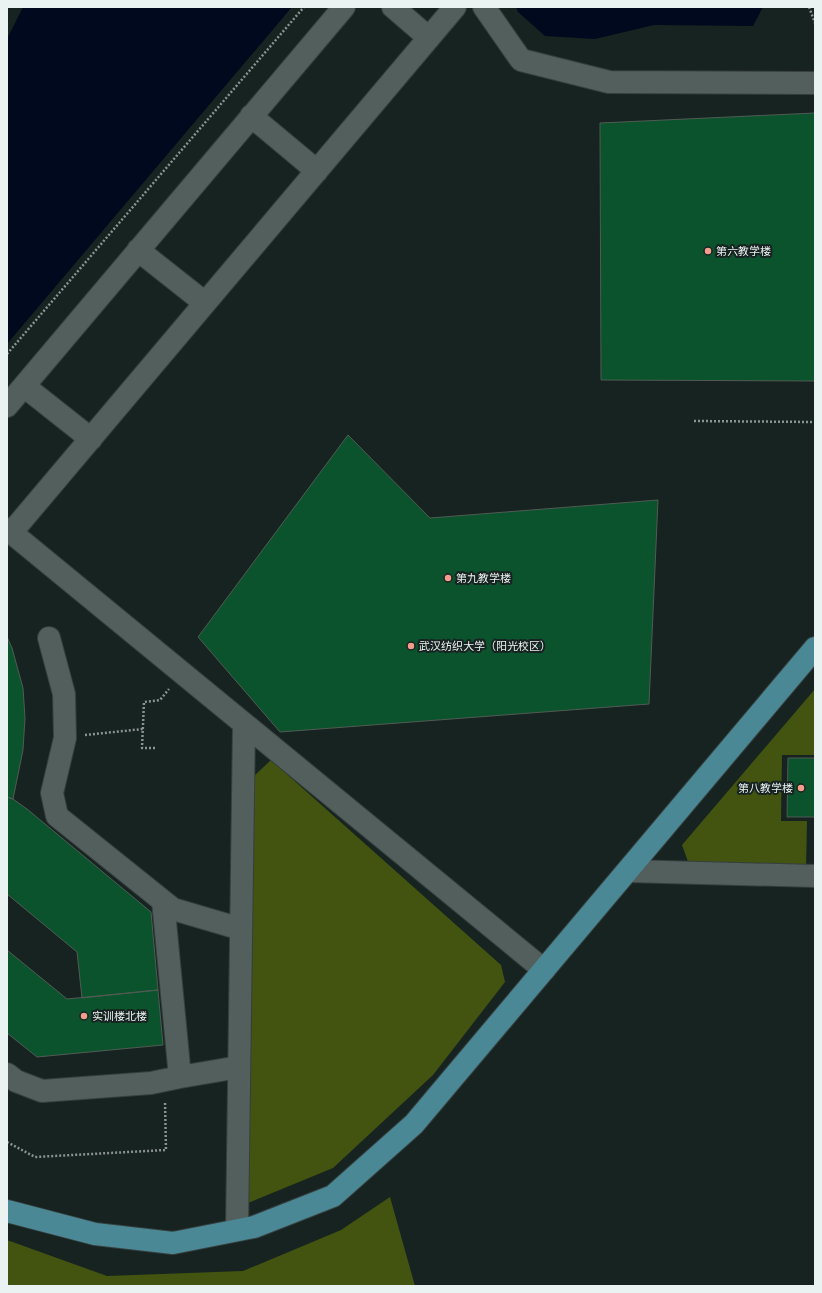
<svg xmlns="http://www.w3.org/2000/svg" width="822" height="1293" font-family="'Nunito Sans','Noto Sans SC',sans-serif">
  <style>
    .forest { fill: #435411 }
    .water { fill: #00091e }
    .building { fill: #0b532d; stroke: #515b54 }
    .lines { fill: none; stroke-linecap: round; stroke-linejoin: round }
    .minor-casing { stroke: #363f3e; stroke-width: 24 }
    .major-casing { stroke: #363f3e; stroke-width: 24 }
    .path { stroke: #8a9392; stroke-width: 2.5; stroke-dasharray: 2 2; stroke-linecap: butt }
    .minor { stroke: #525f5d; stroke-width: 22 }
    .major { stroke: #4a8895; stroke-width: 22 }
    .poi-dot { fill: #f59d8d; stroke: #172321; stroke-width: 1.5 }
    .labels { text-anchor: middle; stroke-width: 4; stroke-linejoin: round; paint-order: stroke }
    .poi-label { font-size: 11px; fill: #ebf3f2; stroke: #172321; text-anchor: start }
  </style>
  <rect width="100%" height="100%" fill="#172321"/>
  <path class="forest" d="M815,689V755H782L781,821H807L806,869L690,867L682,845Z
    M271,760L501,965L505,982L433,1075L333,1168L248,1203L253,777Z
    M390,1197L415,1286H7V1240L107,1276L243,1271L341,1230Z"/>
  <path class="water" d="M23,7H292L7,344V39Z
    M516,7H763L753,26L654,25L595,39L545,36L518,12Z"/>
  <path class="building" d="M815,113V381L601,380L600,123Z
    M348,435L430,518L658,500L649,704L280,732L198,637Z
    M7,637L12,648L23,688L25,718L23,750L13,799L7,797Z
    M788,758H815V817H787Z
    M7,797L13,799L27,809L151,912L158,990L82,998L77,952L7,894Z
    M7,950L67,999L158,990L163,1045L37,1057L7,1033Z"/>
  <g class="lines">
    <g class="minor-casing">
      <path id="minor" d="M393,7L429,38
        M484,7L521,60L609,82L815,83
        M251,116L317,171
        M138,250L205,303
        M24,386L91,439
        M7,406L344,7
        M7,529L544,970
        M11,533L455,7
        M49,638L64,694L65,738L52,793L57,816L173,909L241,929
        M628,871L815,876
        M163,901L180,1077
        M7,1074L16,1081L42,1091L151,1083L180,1077L239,1067
        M237,1230L244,724"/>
    </g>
    <g class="major-casing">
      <path id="major" d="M7,1211L95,1234L173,1243L254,1227L333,1196L414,1124L815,648"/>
    </g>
    <path class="path" d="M809,7L815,23
      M7,354L304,7
      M694,421L815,422
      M85,735L143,729
      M155,748H142L144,702L160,700L169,689
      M7,1142L35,1157L166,1150L165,1101"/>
    <use href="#minor" class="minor"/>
    <use href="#major" class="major"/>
  </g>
  <g class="poi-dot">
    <circle cx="708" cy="251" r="4"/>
    <circle cx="448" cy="578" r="4"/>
    <circle cx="411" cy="646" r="4"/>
    <circle cx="801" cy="788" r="4"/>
    <circle cx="84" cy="1016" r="4"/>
  </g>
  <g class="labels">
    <g class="poi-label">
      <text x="716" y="255">第六教学楼</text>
      <text x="456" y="582">第九教学楼</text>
      <text x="419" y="650">武汉纺织大学（阳光校区）</text>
      <text x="793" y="792" text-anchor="end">第八教学楼</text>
      <text x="92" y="1020">实训楼北楼</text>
    </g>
  </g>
  <rect width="822" height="1293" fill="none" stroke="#ebf3f2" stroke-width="16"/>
</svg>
